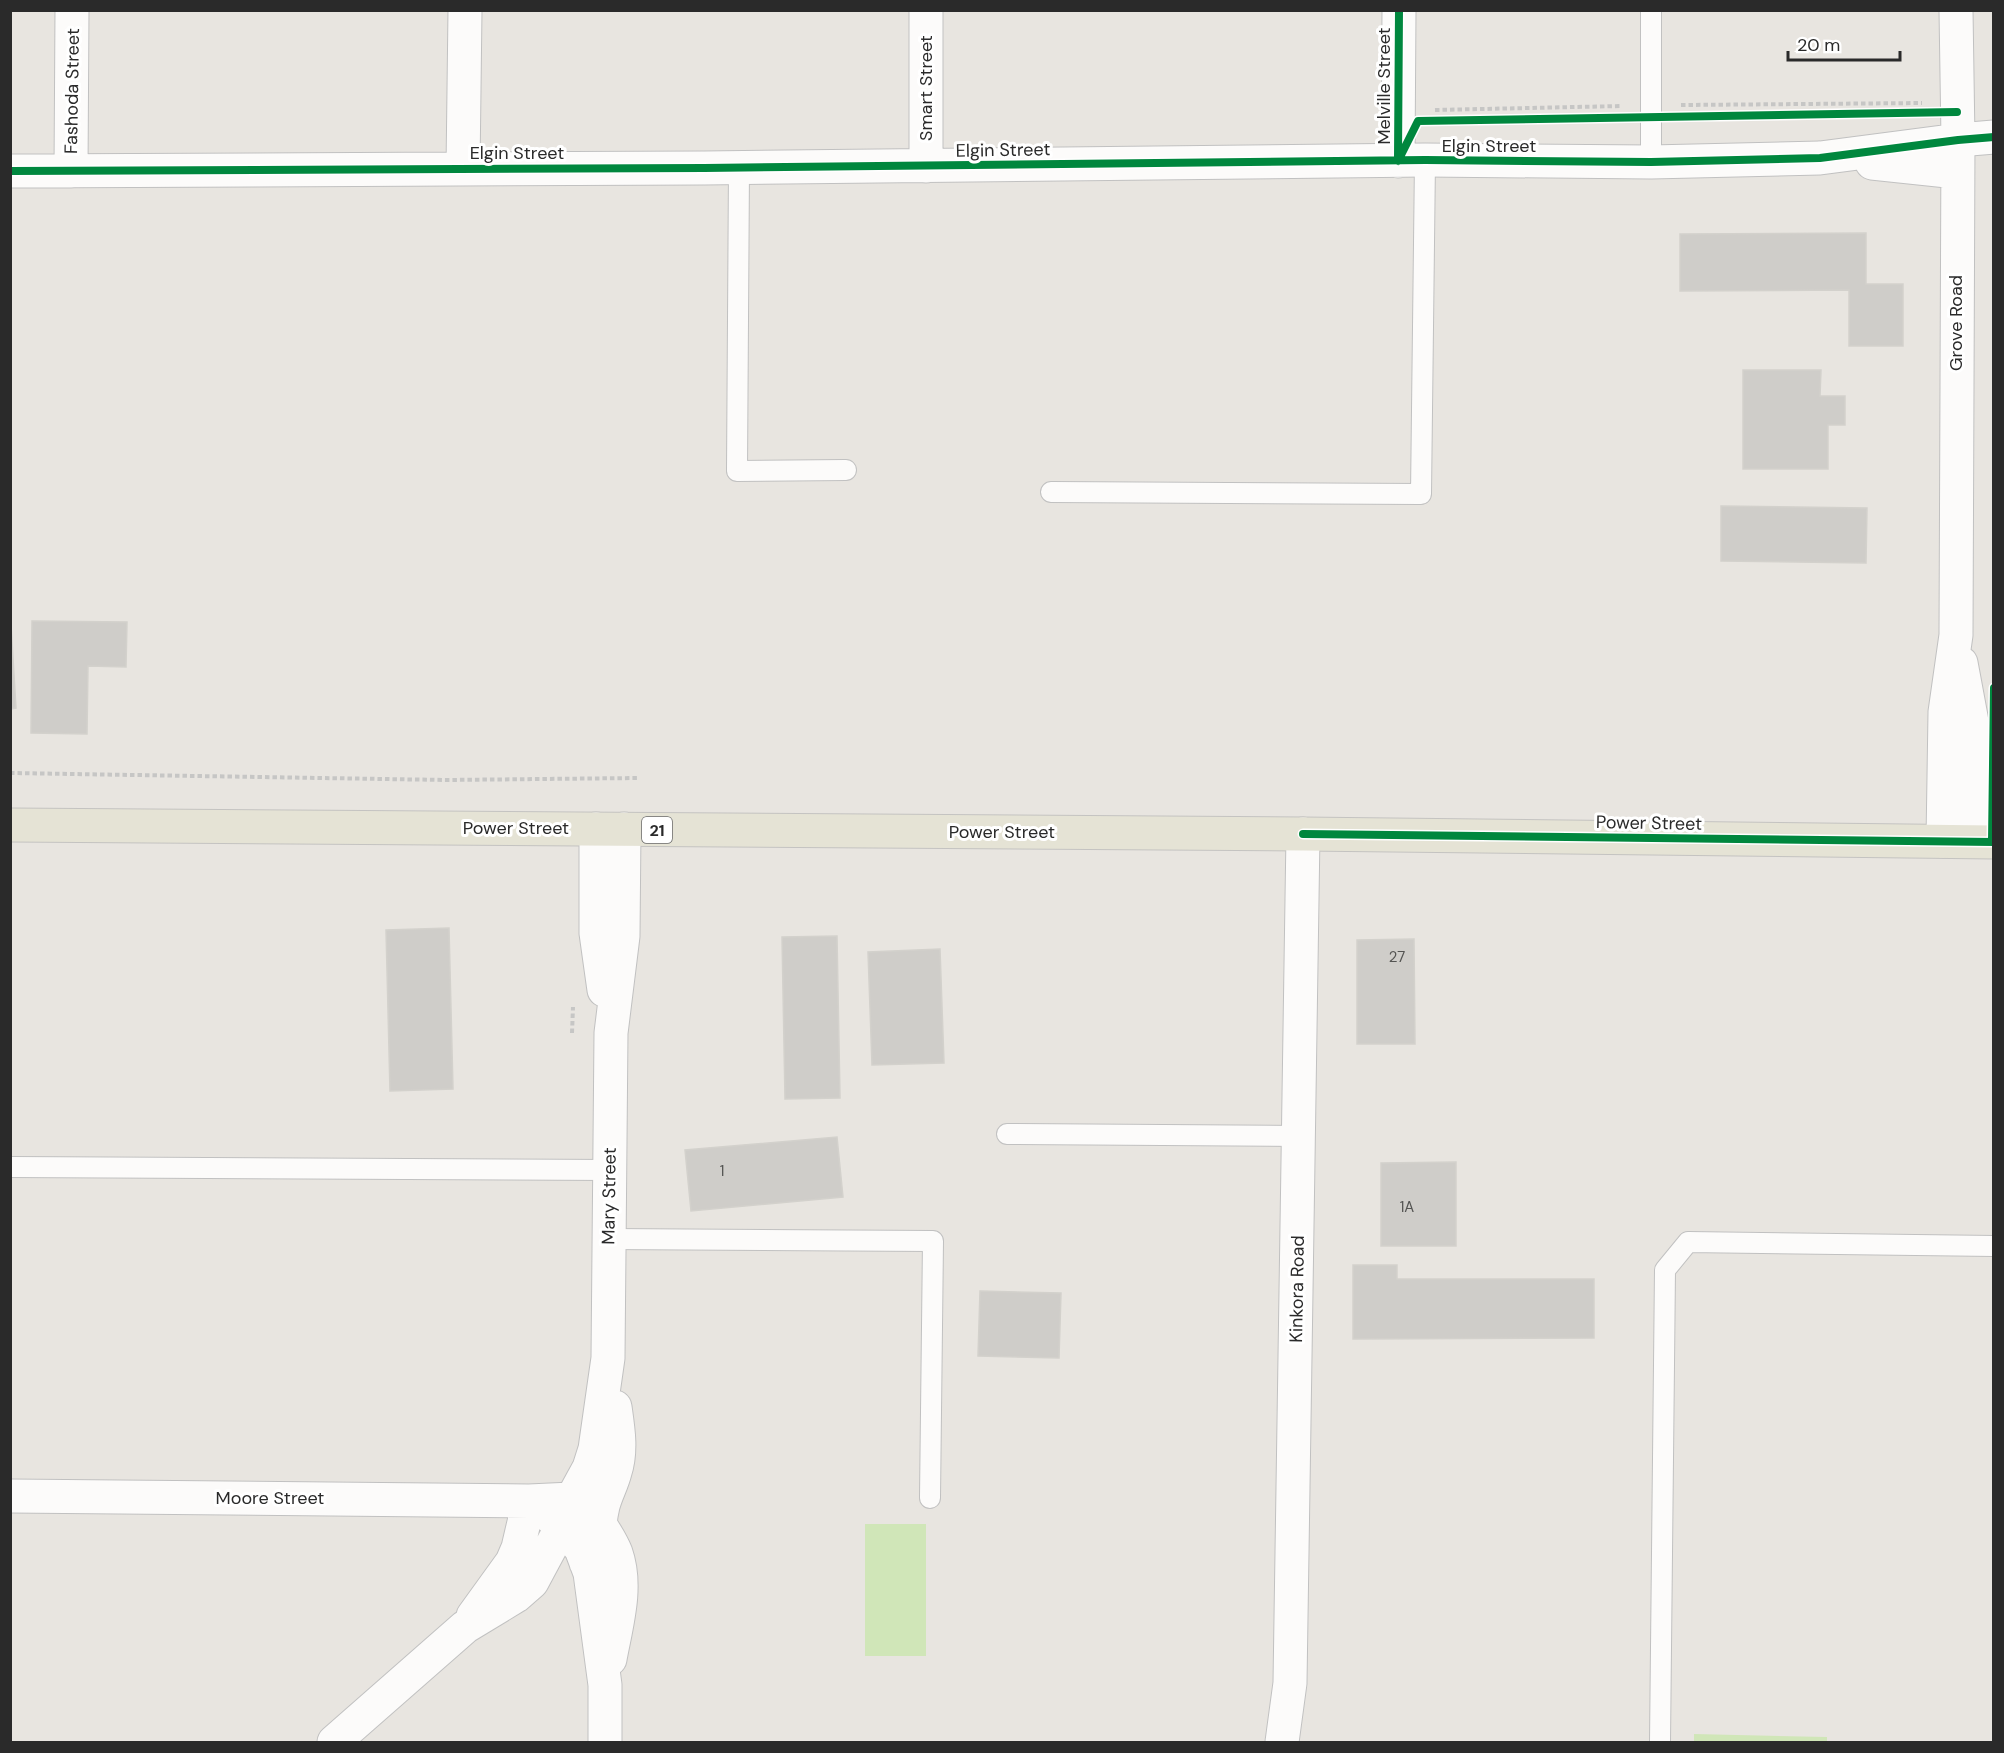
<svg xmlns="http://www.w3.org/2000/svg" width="2004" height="1753" font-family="'DM Sans',sans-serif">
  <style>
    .pitch { fill: #d0e6b8 }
    .building { fill: #cfcdc9; stroke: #d3d1cc; stroke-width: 1.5 }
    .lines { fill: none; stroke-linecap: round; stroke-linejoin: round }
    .lane-casing { stroke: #c1c1c1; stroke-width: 22 }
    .street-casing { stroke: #c1c1c1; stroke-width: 35 }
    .primary-casing { stroke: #c4c3c1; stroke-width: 35 }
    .path { stroke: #c6c6c5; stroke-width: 4; stroke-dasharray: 4.5 3; stroke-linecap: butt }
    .lane { stroke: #fcfbfa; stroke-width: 20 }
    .street { stroke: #fcfbfa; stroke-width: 33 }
    .primary { stroke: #e5e3d5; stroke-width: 33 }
    .cycleway-casing { stroke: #fff; stroke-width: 11 }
    .cycleway { stroke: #00873e; stroke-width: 8 }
    .labels { text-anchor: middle; stroke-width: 6; stroke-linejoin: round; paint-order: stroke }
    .number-label { font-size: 15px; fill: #545452 }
    .shield { fill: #fff; stroke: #6a6a6a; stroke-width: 1.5 }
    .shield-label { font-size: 16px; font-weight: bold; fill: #2a2a2a }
    .street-label { font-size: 18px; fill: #2a2a2a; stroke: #fff }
  </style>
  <rect width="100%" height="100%" fill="#e8e5e0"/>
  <path class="pitch" d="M865,1524H926V1656H865Z
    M1694,1734L1827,1737V1742H1694Z"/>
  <path class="building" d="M1866,233V284H1903V346H1849V290L1680,291V234Z
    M1743,370H1821L1820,396H1845V425H1828V469H1743Z
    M1721,506L1867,508L1866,563L1721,561Z
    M10,608L16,708L10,709Z
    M32,621L127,622L126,667L88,666L87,734L31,733Z
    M449,928L453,1089L390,1091L386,930Z
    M837,936L840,1098L785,1099L782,937Z
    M1414,939L1415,1044H1357V940Z
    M940,949L944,1063L872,1065L868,952Z
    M837,1137L843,1197L691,1211L685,1150Z
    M1456,1162V1246H1381V1163Z
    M1353,1265H1397V1279H1594V1338L1353,1339Z
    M980,1291L1061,1293L1059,1358L978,1356Z"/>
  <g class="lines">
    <g class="lane-casing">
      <path id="lane" d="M1651,10V162
        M739,168L737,471L846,470
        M1051,492L1421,494L1425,160
        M1007,1134L1299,1136
        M10,1167L610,1170
        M609,1239L933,1241L930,1498
        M1660,1742L1665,1270L1688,1242L1994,1246"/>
    </g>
    <g class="street-casing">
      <path id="street" d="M1398,161L1399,10
        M1872,163L1957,172
        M926,166V10
        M463,169L465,10
        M10,171L704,168L1425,160L1651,162L1820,158L1958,140L1994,137
        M71,171L72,10
        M1961,663L1972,722L1973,841
        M596,829V933L604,990
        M1943,841L1945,712L1956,635L1958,140L1956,10
        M10,1496L529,1501L572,1499
        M548,1515L562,1526L581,1549L590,1573L605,1685V1742
        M595,1517C603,1529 611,1540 616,1553C628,1587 616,1626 610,1659
        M586,1563C602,1541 597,1531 603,1506C606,1494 612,1484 615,1472C622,1451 618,1428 615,1407
        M473,1616L512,1562L518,1548L529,1501
        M334,1742L465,1627L516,1596L532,1582L562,1526L572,1499L589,1468L595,1449L608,1358L611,1033L623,936L624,829
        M1282,1742L1290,1683L1303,834"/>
    </g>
    <g class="primary-casing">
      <path id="primary" d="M10,825L1303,834L1994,842"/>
    </g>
    <path class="path" d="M1681,105L1922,103
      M1435,110L1622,106
      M10,773L446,780L638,778
      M572,1033L573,1007"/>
    <use href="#lane" class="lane"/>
    <use href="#street" class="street"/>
    <use href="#primary" class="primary"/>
    <g class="cycleway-casing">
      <path id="cycleway" d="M1398,157L1399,10
        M1398,161L1418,121L1957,112
        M10,171L704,168L1425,160L1651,162L1820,158L1958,140L1994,137
        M1303,834L1994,842
        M1992,842L1994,688"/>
    </g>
    <use href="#cycleway" class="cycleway"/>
  </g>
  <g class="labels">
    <g class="number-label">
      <text x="1397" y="962">27</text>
      <text x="722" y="1176">1</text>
      <text x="1407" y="1212">1A</text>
    </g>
    <rect class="shield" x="642" y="817" width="30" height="26" rx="4.5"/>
    <g class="shield-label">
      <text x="657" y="836">21</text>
    </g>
    <g class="street-label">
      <text transform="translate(1384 86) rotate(-90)" y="6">Melville Street</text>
      <text transform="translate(926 88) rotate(-90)" y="6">Smart Street</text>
      <text transform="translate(72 91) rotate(-89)" y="6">Fashoda Street</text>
      <text x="1489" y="152">Elgin Street</text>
      <text transform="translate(1003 150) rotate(-1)" y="6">Elgin Street</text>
      <text x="517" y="159">Elgin Street</text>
      <text transform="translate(1956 323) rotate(-90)" y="6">Grove Road</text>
      <text transform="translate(1649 823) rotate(1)" y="6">Power Street</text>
      <text x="516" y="834">Power Street</text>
      <text x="1002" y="838">Power Street</text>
      <text transform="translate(609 1196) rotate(-89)" y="6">Mary Street</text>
      <text transform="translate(1297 1289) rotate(-89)" y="6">Kinkora Road</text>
      <text x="270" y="1504">Moore Street</text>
    </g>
  </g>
  <rect width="2004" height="1753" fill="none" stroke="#2a2a2a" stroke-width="24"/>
  <path d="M1788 51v9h112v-9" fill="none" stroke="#2a2a2a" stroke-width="3"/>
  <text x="1797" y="51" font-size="18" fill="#2a2a2a" stroke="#ffffff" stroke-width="4.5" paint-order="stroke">20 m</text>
</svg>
